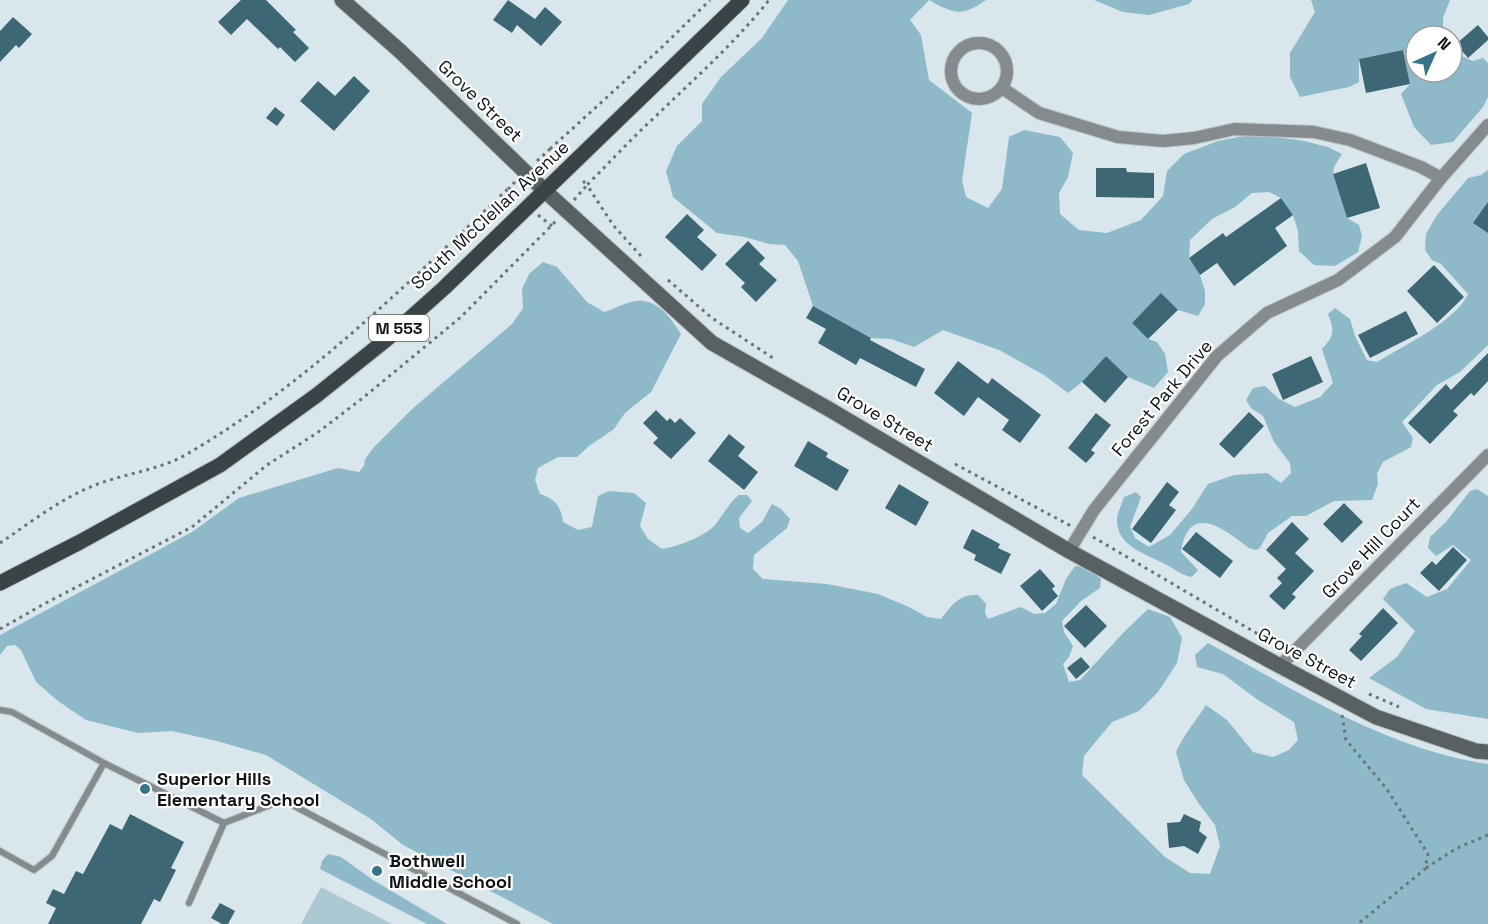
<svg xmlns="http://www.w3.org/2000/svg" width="1488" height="924" font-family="'Space Grotesk',sans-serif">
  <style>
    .green { fill: #acc8d2 }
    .forest { fill: #8db9c8 }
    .building { fill: #3d6774 }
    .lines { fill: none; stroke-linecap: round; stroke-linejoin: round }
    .lane-casing { stroke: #b9c4c9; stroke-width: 8 }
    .street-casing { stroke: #b9c4c9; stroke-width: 14 }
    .secondary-casing { stroke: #b9c4c9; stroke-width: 17 }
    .primary-casing { stroke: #b9c4c9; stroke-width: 17 }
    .path { stroke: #6c7478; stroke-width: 3; stroke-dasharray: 3 4.5; stroke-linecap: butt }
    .lane { stroke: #858a8c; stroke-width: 6 }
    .street { stroke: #858a8c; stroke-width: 12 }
    .secondary { stroke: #596062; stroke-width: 15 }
    .primary { stroke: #3a4346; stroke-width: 15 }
    .poi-dot { fill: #357589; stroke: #fff; stroke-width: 2 }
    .labels { text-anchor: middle; stroke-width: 4.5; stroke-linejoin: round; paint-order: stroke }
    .shield { fill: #fff; stroke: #575a5b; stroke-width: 1.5 }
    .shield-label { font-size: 16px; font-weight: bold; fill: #0f1315 }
    .street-label { font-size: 18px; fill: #0f1315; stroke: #fff }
    .poi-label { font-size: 18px; font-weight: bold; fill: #0f1315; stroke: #fff; text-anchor: start }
  </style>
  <rect width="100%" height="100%" fill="#d9e6eb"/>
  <path class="green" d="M321,887L392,924H301Z"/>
  <path class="forest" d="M788,0H986C962,17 954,14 929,0L910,20L921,35L929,80L972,113L962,181L966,197L988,208L1002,189L1009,137L1024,130L1060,137L1073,153L1068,177L1059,193L1060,214L1079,230L1107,233L1141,220L1163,196L1167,171L1184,154L1218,141L1255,134L1304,141L1328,147L1342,154L1334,167L1333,174L1347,218L1359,225L1362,236L1358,252L1335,266L1314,265L1299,251L1298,231L1293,215L1281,198L1269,192L1252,193L1235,207L1212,219L1190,240L1189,258L1200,275L1205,291V304L1198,316L1178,310L1161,294L1132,323L1148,339L1157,342L1165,354L1168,372L1154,388L1128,377L1106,356L1082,382L1068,393L1044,375L999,350L943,330L914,347L891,339L871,338L813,306L798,261L785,245L769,244L745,237L717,233L673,197L666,171L677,146L702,121V104L721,77L762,38Z
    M1094,0H1193L1189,4L1149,15L1123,12Z
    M1311,0H1450L1443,18V36H1416V72H1452V52L1473,61L1483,58L1488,63V97L1483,107L1453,142L1431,145L1414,127L1401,94L1410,84L1403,50L1359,59V82L1349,87L1300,97L1290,77V53L1315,12Z
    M1488,170V345L1460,372L1437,385L1402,422L1413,438L1411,447L1383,462L1377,473L1378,484L1372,500L1334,501L1306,516H1292L1268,533L1260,548L1256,550L1249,548C1224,529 1189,501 1181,552L1198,570L1192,577C1180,575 1174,568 1163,563C1144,553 1117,546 1117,520C1117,513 1122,504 1124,497L1136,492L1141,497L1130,527L1135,538L1149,547L1170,535L1192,509L1208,484L1234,475L1267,473L1281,483L1291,473L1290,463L1274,442L1263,416L1251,408L1246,400L1253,388L1265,386L1279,399L1295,407L1320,397L1333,383L1322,349C1334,336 1335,332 1328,314L1335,308L1350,319L1355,336L1367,360L1377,362C1403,346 1456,321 1468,294L1441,264L1432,260L1425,250L1426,234L1437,215L1468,178L1481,175Z
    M543,262L557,267L587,302L604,312C614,309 626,302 636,301C657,298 671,318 681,334L651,392L625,413L614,429L589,446L577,457H558L538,468L535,480L540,494C555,499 561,506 563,522L578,530L592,527L598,496L609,491L634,493L646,503L640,526L648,539L662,549C676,547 706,536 715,525C724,514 728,504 739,495H747L752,501L739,518L740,528L748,533L762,522L772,504L781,509L790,519L787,528L754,555L753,569L763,579L827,584L878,594L909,607L927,617L941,619C952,605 959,594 978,595L986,604L985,613L988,619L1021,607L1034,614L1045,613L1056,604L1066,579L1075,566L1087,567L1101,579L1100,588L1081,601L1062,621L1064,632L1073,646L1069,657L1063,664L1069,682L1080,680L1124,632L1148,609L1170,617L1182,638L1177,663L1158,692L1139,711L1112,722L1084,756L1082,775L1165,857L1190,873L1210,874L1220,846L1215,825L1199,804L1184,780L1176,752C1184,734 1196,721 1206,705L1227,720L1253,752L1273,757L1289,750L1298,740L1294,722L1258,700L1223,674L1197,667L1195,655L1208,643C1297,691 1386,749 1488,764V924H553L403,845L371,819L266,755L217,741L172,731L138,733L86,720L58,701L36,682L21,650L15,645L7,646L0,655V635L192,532L239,498L338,468L359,472L364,466L365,459L374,447L412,409L512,324L523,308L522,289L529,274Z
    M1477,489L1488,496V719L1426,709L1369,678L1397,657L1415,631L1383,599L1390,589L1406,583L1427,597L1447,589L1471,560L1453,545L1436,556L1428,548L1430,537L1446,522L1470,491Z
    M328,854L341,857L373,880L447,924H427L320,869L322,861Z"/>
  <path class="building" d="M241,0H266L296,30L293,32L309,48L295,62L280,47L278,49L247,19L231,35L218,22Z
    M508,0L535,19L545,7L562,22L541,46L517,25L512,33L493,20Z
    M13,17L32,34L19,48L16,45L0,62V31Z
    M1478,25L1488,37V40L1468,58L1456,44Z
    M1403,50L1410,84L1366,93L1359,59Z
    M354,76L370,91L334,131L300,101L318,81L335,96Z
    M275,107L285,115L277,126L266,118Z
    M1366,163L1380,208L1347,218L1333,174Z
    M1096,168H1126L1127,172L1154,173V198L1096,197Z
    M1281,198L1293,215L1275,228L1287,246L1234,286L1217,263L1200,275L1189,258L1223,233L1226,237Z
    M1488,202V233L1473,223Z
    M687,214L704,230L697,237L717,255L702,271L665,237Z
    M748,241L765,258L759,264L777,280L756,302L741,287L745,283L725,264Z
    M1434,265L1464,297L1437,323L1407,291Z
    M1161,293L1178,310L1148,339L1132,323Z
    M813,306L871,338L870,340L925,369L916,387L860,358L856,365L818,343L826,329L806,318Z
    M1406,311L1418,334L1370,358L1358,335Z
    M1488,353V381L1474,396L1471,393L1453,411L1458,415L1430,444L1408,423L1446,384L1451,390Z
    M1106,356L1128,377L1105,403L1082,382Z
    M1311,356L1323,382L1283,400L1272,374Z
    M958,361L988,384L992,378L1041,415L1020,443L1002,430L1009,420L978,397L964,416L934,393Z
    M656,410L667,421L670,418L675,423L680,418L696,433L671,459L653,443L658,438L643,423Z
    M1249,412L1264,426L1234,458L1219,444Z
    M1096,413L1111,425L1091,450L1095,453L1086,463L1068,448Z
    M729,434L745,447L738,456L758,472L744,490L708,461Z
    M808,441L828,453L826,457L849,470L837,491L794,466Z
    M1167,482L1179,492L1169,505L1176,510L1151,543L1132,529Z
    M899,484L929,502L916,526L885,508Z
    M1344,503L1363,522L1342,543L1323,524Z
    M1292,522L1309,539L1295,553L1314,571L1292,594L1296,597L1284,610L1269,596L1282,583L1277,578L1286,569L1266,550Z
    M972,529L1000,544L998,548L1011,554L1001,574L974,560L976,555L963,548Z
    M1196,532L1233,561L1220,578L1182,549Z
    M1453,547L1467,560L1439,591L1420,573L1432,561L1436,565Z
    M1040,569L1055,586L1052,589L1058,596L1042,611L1020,586Z
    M1086,605L1107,626L1085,648L1064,626Z
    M1383,608L1398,623L1361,661L1349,650L1362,636L1359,634Z
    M1081,657L1090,667L1076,679L1067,668Z
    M130,814L184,842L171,868L176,870L160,902L154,899L141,924H48L56,908L46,903L53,889L64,894L76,871L83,874L110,824L122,830Z
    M1184,814L1201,822L1199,831L1207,837L1198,854L1184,846L1169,848L1167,823L1180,822Z
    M220,903L235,911L228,924H222L211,918Z"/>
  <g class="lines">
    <g class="lane-casing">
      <path id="lane" d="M0,710L12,712L104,763L52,856L34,870L0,851
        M104,763L224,823L189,903
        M224,823L283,800L517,924"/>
    </g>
    <g class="street-casing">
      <path id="street" d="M951 71a28 28 0 1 1 56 0a28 28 0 1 1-56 0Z
        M1002,88L1039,113L1118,137L1163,141L1194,138L1235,129L1314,132L1350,140L1421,167L1441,178
        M1069,551L1094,510L1217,356L1267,313L1338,280L1395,237L1441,178L1488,125
        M1280,666L1488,455"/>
    </g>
    <g class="secondary-casing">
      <path id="secondary" d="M342,0L400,51L545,191L712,343L827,408L1069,551L1280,666L1376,717L1476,751L1488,752"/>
    </g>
    <g class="primary-casing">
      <path id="primary" d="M0,583L80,542L220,465L317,395L387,339L444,288L742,0"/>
    </g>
    <path class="path" d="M550,149L661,48L710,0
      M537,161L550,149L558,156
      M515,182L509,188L518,196
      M574,200L587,185L580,178
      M538,215L552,226
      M641,256L613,225L587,185C610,162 632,138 656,116C695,78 735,43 769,0
      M668,280L712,318L773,358
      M955,464L1071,526
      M1093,537L1263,637
      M0,543C30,523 60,499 93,486C124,473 158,471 187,454C309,383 407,283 509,188
      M0,629L44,604L192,527L267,465L317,433L364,397L461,317L556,221
      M1369,694L1399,707
      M1342,715L1346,740L1386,788L1428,854L1425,869L1358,924
      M1426,868L1457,848L1488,835"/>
    <use href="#lane" class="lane"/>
    <use href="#street" class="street"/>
    <use href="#secondary" class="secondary"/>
    <use href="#primary" class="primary"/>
  </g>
  <g class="poi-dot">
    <circle cx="145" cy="789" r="6"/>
    <circle cx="377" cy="871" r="6"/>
  </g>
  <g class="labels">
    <rect class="shield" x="369" y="315" width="60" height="26" rx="4.5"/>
    <g class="shield-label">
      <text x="399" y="334">M 553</text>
    </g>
    <g class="street-label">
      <text transform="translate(480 101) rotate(44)" y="6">Grove Street</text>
      <text transform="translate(490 215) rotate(-43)" y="6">South McClellan Avenue</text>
      <text transform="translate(1162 398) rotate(-50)" y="6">Forest Park Drive</text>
      <text transform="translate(885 419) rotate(31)" y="6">Grove Street</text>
      <text transform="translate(1371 548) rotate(-46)" y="6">Grove Hill Court</text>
      <text transform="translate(1307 658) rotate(28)" y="6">Grove Street</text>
    </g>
    <g class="poi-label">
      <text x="157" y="785">Superior Hills<tspan x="157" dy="21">Elementary School</tspan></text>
      <text x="389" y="867">Bothwell<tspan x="389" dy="21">Middle School</tspan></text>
    </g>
  </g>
  <g transform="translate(1434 54) rotate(45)"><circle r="28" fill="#ffffff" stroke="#9fa1a1" stroke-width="1.5"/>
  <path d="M0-4.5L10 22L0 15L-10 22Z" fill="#357589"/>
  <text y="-9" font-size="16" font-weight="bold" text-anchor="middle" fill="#0f1315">N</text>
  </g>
</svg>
